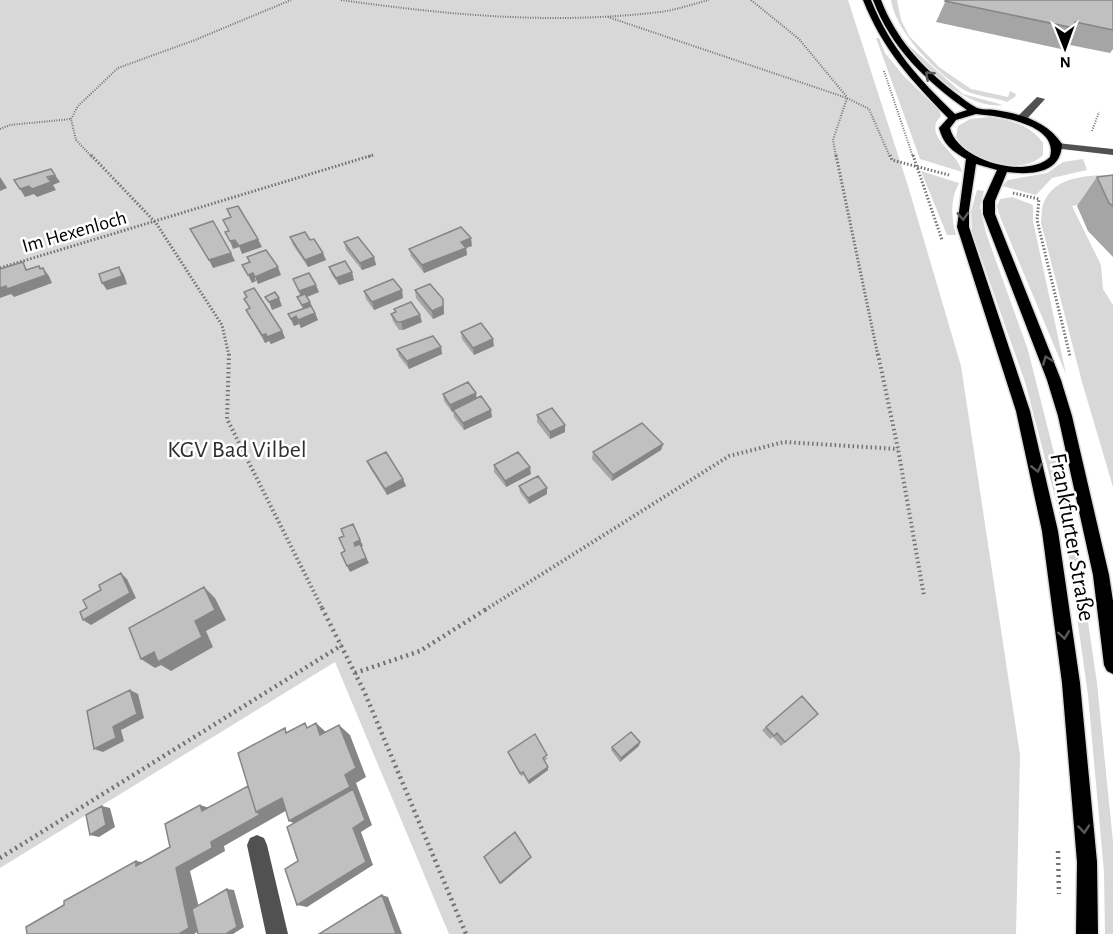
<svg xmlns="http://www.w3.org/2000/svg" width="1113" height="934" font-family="'Alegreya Sans',sans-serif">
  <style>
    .green { fill: #d8d8d8 }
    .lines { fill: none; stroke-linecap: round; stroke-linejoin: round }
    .major-casing { stroke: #dbdbdb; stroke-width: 3 }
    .path-far3 { stroke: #737373; stroke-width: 2; stroke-dasharray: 1 1.5; stroke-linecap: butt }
    .path-far2 { stroke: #737373; stroke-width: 3; stroke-dasharray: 1.5 2; stroke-linecap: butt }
    .path-far1 { stroke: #737373; stroke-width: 4; stroke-dasharray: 1.5 3; stroke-linecap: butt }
    .path { stroke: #737373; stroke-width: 4.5; stroke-dasharray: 2 4; stroke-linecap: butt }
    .minor { fill: #515151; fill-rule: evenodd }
    .major { fill: #000; fill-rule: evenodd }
    .wall { fill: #a5a5a5 }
    .shaded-wall { fill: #868686 }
    .building { fill: #c0c0c0; stroke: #868686; stroke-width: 1.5 }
    .oneway { stroke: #595959 }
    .labels { text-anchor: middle; stroke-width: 5; stroke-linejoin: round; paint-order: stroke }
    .far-street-label { font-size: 20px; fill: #000; stroke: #fff }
    .park-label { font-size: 24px; fill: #2f2f2f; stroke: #fff }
    .street-label { font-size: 24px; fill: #000; stroke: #fff }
  </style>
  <rect width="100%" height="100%" fill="#fff"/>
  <path class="green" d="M0,0H848L908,186L961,366L1020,755L1016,934H449L335,662L0,868Z
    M891,0H897L901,20L909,36L939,67L971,89L1008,97L1010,91L1016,94L1015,97L1007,102C994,97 979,97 966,91C938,75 896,33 891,0Z
    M876,38H879L885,53L903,75L939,110L941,116C921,136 959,152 962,172L920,159Z
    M904,41L963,94L1003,105C970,110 920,69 904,41Z
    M990,117C1010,120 1031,125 1043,143V155C1021,177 971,162 956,137L958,126L970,119Z
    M1083,159L1087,170L1052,178L1036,195L1002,186L1008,180L1047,173L1063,162Z
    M921,171L959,183C950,200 951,217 956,235H947Z
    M1113,175V199L1072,206L1101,265L1103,289L1113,305V487L1082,382L1041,223C1042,216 1041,206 1045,200C1056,176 1091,175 1113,175Z
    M977,190L984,191L980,207L986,233L1028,350L1076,540L1097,683L1113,842V934H1105L1104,872L1088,695L1066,539L1025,382L972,232L971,211Z
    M1012,197L1033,205V221L1066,374L1000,217L997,206L1000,199Z"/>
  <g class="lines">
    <g class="major-casing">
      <path id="major" d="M863,0H871C891,49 918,78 955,114L967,110C926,81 891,48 873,0H881C896,39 922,67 954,92C961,97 969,104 977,108C982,110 989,109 995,110C1021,114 1047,121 1062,144C1061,174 1031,175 1007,172L995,201V214L1061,380L1072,416L1109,575L1113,601V674L1107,671L1104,665L1093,575L1058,416L1047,380L983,214V201L997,170L976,164L969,210V227L1030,411L1058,531L1080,683L1097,862L1098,934H1076L1077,862L1062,683L1042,531L1016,411L957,227L966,159C952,151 943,144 939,128L948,118C911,80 883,50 863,0ZM976,114C999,116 1059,124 1050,157C1026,180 957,160 950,128L956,120Z"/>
    </g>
    <path class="path-far3" d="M341,0C449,15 551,25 660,12C676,10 693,4 709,0
      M751,0L799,39L847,97
      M608,17L847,98L869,109L890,157
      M884,71L913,157
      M0,129L10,125L71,119
      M1092,131L1099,112
      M92,157L76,140L71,119L78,106L118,68L195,40L291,0
      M368,157L373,155
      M836,157L833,140L847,98"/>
    <path class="path-far2" d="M91,155L156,223L222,325L229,356
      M836,155L878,356
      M890,155L892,160L949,175
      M913,155L942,240
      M1013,193L1039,199L1037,220L1070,356
      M0,268L373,155"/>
    <path class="path-far1" d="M229,354L227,419L323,610
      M878,354L898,449L924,596
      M485,610L729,456L784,442L898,449"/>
    <path class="path" d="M322,608L364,691L466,934
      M355,673L420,651L488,608
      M1058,851L1059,894
      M0,858L342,645"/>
    <path class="minor" d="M1037,97L1045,99L1026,120H1018V116Z
      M1057,143L1113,149V155L1053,148V144Z
      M257,835L264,838L267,845L288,934H266L247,845L250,838Z"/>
    <use href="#major" class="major"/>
  </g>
  <path class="wall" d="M946,0H1113V49L1110,53L1065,44L1061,49L936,22Z
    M1113,175V257L1088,231L1077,206L1097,177Z
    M290,237L310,240L326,260L308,267L293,245Z
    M344,242L374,257L376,265L362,270L346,250Z
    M472,246L466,248L467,255L424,273L411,256L409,249Z
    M329,267L354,280L339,285L332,275Z
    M293,279L319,292L307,297L318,320L301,328L299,324L294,326L288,314L303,309L297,297L300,295Z
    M415,290L444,306V314L433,319L416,298Z
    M364,291L403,298L374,310L366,299Z
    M244,292L282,331L285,338L271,344L269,341L265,343L246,310L249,308L244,299L246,298Z
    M394,309L422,322L403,330H399L393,321L391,314L395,312Z
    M461,332L494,346L474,355L462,339Z
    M441,347L442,354L409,369L399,356L397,349Z
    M443,394L476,399L492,417L464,430L454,417L453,411L452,412L444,401Z
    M537,415L565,432L550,439L537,422Z
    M663,444L661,450L612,481L592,459L593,452Z
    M367,461L403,479L406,486L387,495L370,468Z
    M494,465L531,474L506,487L494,472Z
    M519,486L547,494L529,504L520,492Z
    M818,714L781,746L773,737L770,739L762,730L766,727Z
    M639,746L620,762L611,750L612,747Z
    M508,752L548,758L544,761L548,770L529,784L524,775L521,776L509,755Z"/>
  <path class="shaded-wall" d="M55,175L60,182L53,185L56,190L37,197L34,194L25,197L20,189Z
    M0,177L7,188L0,191Z
    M471,238L472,246L466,248L467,255L424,273L422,265L461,242Z
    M258,239L262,247L242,254L239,246Z
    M235,240L239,247L233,249L230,241Z
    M231,253L235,261L213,268L209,260Z
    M323,253L326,260L308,267L305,260Z
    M374,257L376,265L362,270L360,263Z
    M39,266L45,273L43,268L49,276L52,283L14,297L11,294L0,298V288L40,269Z
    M119,267L124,275L127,284L107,290L102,283Z
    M278,267L281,275L258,284L255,277Z
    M352,272L354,280L339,285L336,278Z
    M253,273L256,281L252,283L248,275Z
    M316,285L319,292L302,299L299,291Z
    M402,290L403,298L374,310L372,302Z
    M279,298L282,306L272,310L269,302Z
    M443,299L444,314L433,319L432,311Z
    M310,302L313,309L305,312L302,305Z
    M315,313L318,320L301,328L298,320Z
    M420,315L422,322L403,330L401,322Z
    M296,316L299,324L294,326L291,319Z
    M282,331L285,338L271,344L267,337Z
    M266,334L269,341L265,343L262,335Z
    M493,339L494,346L474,355L473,348Z
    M441,347L442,354L409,369L407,361Z
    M476,393L477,400L452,412L450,405Z
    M491,410L492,417L464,430L463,423Z
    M565,425V432L550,439V432Z
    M663,444L661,450L612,481L613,475Z
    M530,467L531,474L506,487L505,481Z
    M403,479L406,486L387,495L385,489Z
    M547,488V494L529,504L528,498Z
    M353,524L363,546L361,547L369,563L350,572L347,566L357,549L354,543Z
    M121,573L127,579L136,598L91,625L83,620Z
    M204,587L215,598L226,620L206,631L213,647L171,671L161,665L155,668L141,659L195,621Z
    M130,690L138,694L144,718L121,730L124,741L103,752L94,749L113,727Z
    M316,723L328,734L320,735Z
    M339,725L350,735L366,777L356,783L372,825L361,832L373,865L307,907L297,905L304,828L289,821L345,775Z
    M640,742L639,746L620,762L621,758Z
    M548,767V770L529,784L528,781Z
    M282,798L296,805L224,846L225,851L190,871L204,928L194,934H179L176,868L211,842L256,812Z
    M200,805L213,809L202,811Z
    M102,806L110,808L115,827L99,837L90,835Z
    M531,857V858L501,884L500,883Z
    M136,861L152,864L136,866Z
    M227,889L234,890L244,927L233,934H226Z
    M382,895L388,897L402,934H396Z"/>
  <path class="building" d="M946,0H1113V30L1075,22L1074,28L945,1Z
    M51,169L55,175L47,177L51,182L32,189L29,186L20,189L14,180Z
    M1113,175V206L1109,203L1097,177Z
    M238,206L258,239L239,246L235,240L230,241L225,232L229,231L223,220L231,217L227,209Z
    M213,221L231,253L209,260L190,229Z
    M461,227L471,238L461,242L466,248L422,265L409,249Z
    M305,232L310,240L314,239L323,253L305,260L290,237Z
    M358,237L374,257L360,263L344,242Z
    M266,250L278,267L255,277L253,273L248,275L242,265L250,262L247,257Z
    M345,261L352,272L336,278L329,267Z
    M23,262L26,270L39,266L40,269L43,268L46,275L7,289L6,286L0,288V269Z
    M119,267L122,276L102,283L99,274Z
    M309,273L316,285L299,291L293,279Z
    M393,279L402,290L372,302L364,291Z
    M430,284L443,299V306L432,311L415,290Z
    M254,288L282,331L267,337L266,334L262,335L246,310L250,308L244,299L247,297L244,292Z
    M275,292L279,298L269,302L265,297Z
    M305,294L310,302L302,305L297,297Z
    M411,302L420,315L401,322H397L391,314L396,312L394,309Z
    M311,306L315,313L298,320L296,316L291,319L288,314Z
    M481,323L493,339L473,348L461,332Z
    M433,336L441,347L407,361L397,349Z
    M468,382L476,393L450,405L443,394Z
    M481,396L491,410L463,423L453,410Z
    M552,408L565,425L550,432L537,415Z
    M642,423L663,444L613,475L593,452Z
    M386,452L403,479L385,489L367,461Z
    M518,452L530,467L505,481L494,465Z
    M538,476L547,488L528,498L519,486Z
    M353,524L360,540L354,543L355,546L360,544L366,558L347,566L341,553L345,551L339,538L344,536L341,529Z
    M121,573L130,593L83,620L80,612L87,608L83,600L101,590L99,585Z
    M204,587L215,610L195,621L202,637L158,662L154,652L141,659L129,628Z
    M130,690L137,714L113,727L116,738L94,749L87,711Z
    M802,696L818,714L785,742L777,733L774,736L766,727Z
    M305,723L307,728L316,723L320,735L339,725L356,768L345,775L350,787L289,821L282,798L256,812L238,753L285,728L286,733Z
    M631,732L640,742L621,758L612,747Z
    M535,734L547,755L543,758L548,767L528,781L523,772L520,773L508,752Z
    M248,786L256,812L261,814L211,842L212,848L176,868L189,928L179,934H27L26,927L64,905V901L136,861V866L170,847L165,824L200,805L202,811Z
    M353,789L365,820L353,828L366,862L297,905L285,869L298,861L287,827Z
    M102,806L106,825L90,835L86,815Z
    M515,832L531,857L500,883L484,857Z
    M227,889L237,927L226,934H198L192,909Z
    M382,895L396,934H319Z"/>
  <defs><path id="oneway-chevron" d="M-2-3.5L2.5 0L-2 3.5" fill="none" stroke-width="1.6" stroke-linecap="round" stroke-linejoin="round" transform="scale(1.5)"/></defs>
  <g class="oneway">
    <use href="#oneway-chevron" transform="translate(929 75) rotate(-137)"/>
    <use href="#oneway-chevron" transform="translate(963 216) rotate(88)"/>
    <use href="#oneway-chevron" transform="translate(1047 360) rotate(-111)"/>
    <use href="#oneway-chevron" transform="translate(1037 468) rotate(77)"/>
    <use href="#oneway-chevron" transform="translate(1064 635) rotate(82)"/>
    <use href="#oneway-chevron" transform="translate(1084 829) rotate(85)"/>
  </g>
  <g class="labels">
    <g class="far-street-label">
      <text transform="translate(74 231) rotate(-16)" y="7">Im Hexenloch</text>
    </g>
    <g class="park-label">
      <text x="237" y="457">KGV Bad Vilbel</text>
    </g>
    <g class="street-label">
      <text transform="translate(1073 537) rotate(80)" y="8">Frankfurter Straße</text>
    </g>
  </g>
  <g transform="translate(1065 48) rotate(179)" stroke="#ffffff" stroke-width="4.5" paint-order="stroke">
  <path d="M0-4.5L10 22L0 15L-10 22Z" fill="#000000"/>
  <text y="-9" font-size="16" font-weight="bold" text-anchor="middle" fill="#000000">N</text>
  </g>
</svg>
